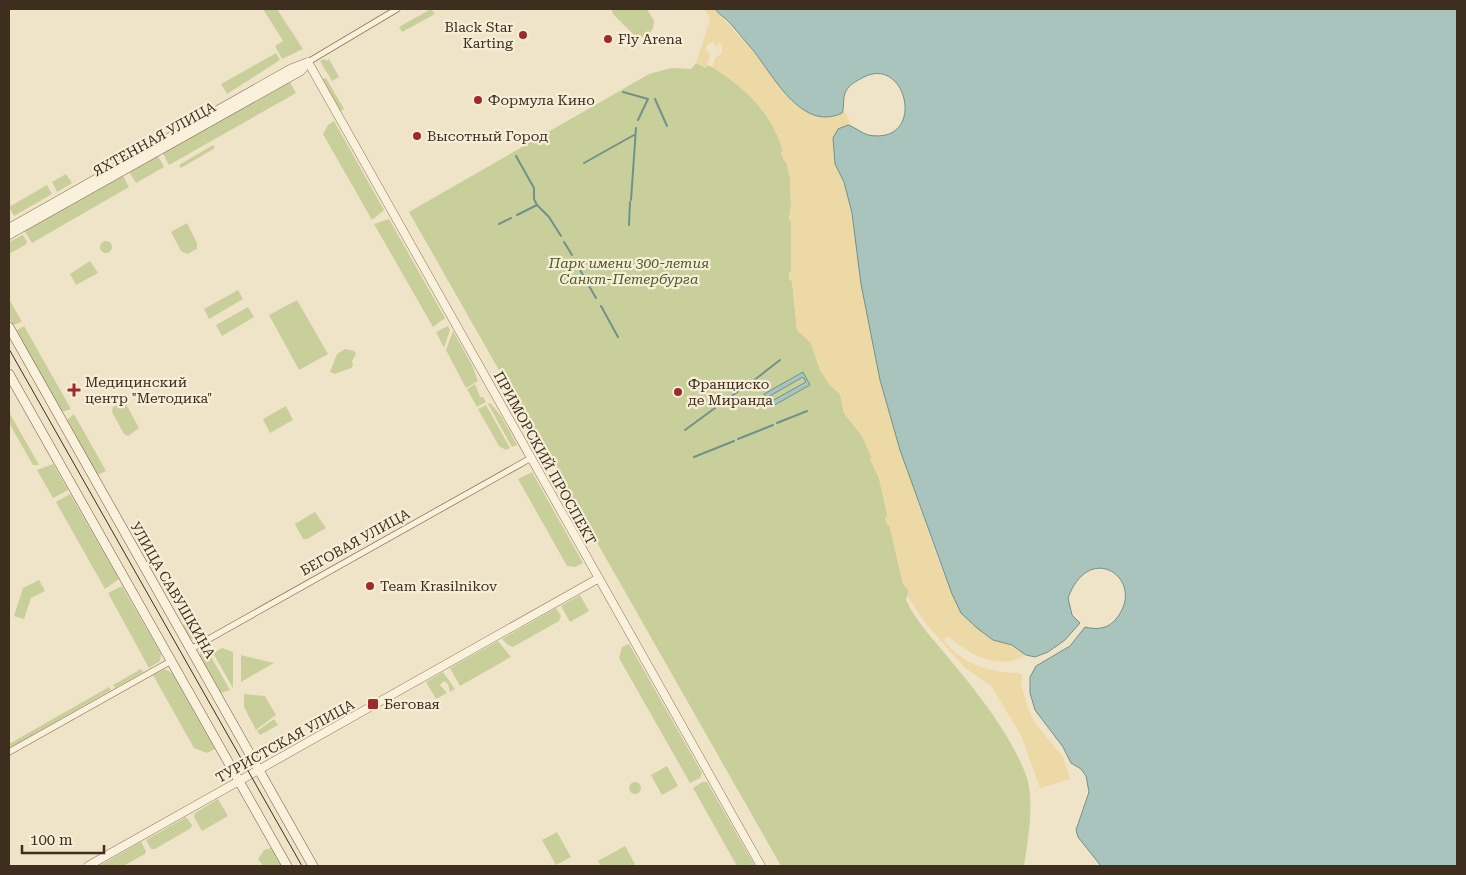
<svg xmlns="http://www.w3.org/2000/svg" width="1466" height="875" font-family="'Roboto Serif',serif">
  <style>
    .green { fill: #c9cf9b }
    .sand { fill: #ecd9a5 }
    .water { fill: #a9c4bc; stroke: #6f938a; fill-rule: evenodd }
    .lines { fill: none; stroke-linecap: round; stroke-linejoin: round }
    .stream { stroke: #6f938a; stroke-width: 2 }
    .minor-casing { stroke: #8d765c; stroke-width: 7 }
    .tertiary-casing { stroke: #8d765c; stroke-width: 9 }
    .secondary-casing { stroke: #6f573f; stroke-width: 10 }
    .minor { stroke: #faf1dc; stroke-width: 5.5 }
    .tertiary { stroke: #faf1dc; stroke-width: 8 }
    .secondary { stroke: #faf1dc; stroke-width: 9 }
    .tram { stroke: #3d2e20; stroke-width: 1 }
    .poi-dot { fill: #9e2a2b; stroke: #f7eed8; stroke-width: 2 }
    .labels { text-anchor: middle; stroke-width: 4.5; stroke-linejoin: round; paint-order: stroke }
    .poi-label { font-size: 14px; fill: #3d2e20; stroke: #f7eed8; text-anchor: start }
    .street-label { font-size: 14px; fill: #3d2e20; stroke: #f7eed8 }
    .park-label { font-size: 14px; font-style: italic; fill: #4d5a26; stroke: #f7eed8 }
  </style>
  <rect width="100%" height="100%" fill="#f0e4c8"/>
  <path class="green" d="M263,9H277L303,49L282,59L275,46L283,41Z
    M431,9L435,14L402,32L399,27Z
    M611,9H647L654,21C654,31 648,38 637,38L613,14Z
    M276,53L280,60L227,94L221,84Z
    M324,59L326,61L329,59L339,77L332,81L320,61Z
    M696,63L706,68L707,65L712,67C745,87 772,113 783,151L781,152L784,161L786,160L790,178L791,204L789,220H791V272H789V280H792L797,330L811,343L820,370L830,385L840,394L844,413L862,436L872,458L870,459L879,478L903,584L909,591L906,600C917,623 935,641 951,661C978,693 1011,735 1026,775C1035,800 1028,840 1024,866H781L409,212L649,74L671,68L691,69Z
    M326,78L344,109L340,111L322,79Z
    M289,80L296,93L169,165L162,152Z
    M334,121L384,210L372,220L323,134L328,125Z
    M213,145L215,148L181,168L179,165Z
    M157,154L164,167L136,183L129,172Z
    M66,174L72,183L57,192L52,182Z
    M122,174L129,187L32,243L24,230Z
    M47,185L52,194L14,216L9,207Z
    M389,219L445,318L433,327L374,224Z
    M187,223L197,243V249L187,254L181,251L171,232Z
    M23,235L27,242L25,245L9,254V242Z
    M100 247a6 6 0 1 1 12 0a6 6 0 1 1-12 0Z
    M90,261L98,273L76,285L70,274Z
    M238,290L243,299L209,319L204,309Z
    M9,299L22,322L13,325L9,318Z
    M297,300L328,354L299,370L269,315Z
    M248,307L254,317L222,336L216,325Z
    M24,326L71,409L62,412L16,331Z
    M448,326L450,330L444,348L436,332Z
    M453,331L472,365L478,381L466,388L446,350Z
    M345,349L354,351L356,354L352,361L353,366L351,368L335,374L330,372L337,354Z
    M475,384L480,397H483L486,402L477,407L467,389Z
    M122,402L126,404L139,428L128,436L124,434L112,412L113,407Z
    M490,403L501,416L517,445L512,447L488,404Z
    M486,405L510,448L506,450L499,446L478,409Z
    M286,406L293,420L270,433L263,419Z
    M9,412L39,465H33L9,423Z
    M74,414L106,471L97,475L67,420Z
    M53,464L68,490L53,498L37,470Z
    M532,472L583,563L575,567L567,566L518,479Z
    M70,494L119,579L105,589L56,502Z
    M315,512L326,528L307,539H303L295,524Z
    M39,580L45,591L31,598L24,619L14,616L23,588Z
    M122,586L161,654L160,661L149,668L108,593Z
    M580,595L589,611L570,622L561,606Z
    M556,608L561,616L559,621L513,647L508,645L502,639Z
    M191,621L201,639H191L183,625Z
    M498,641L511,657L460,686L450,668Z
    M629,644L702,773L700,778L690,783L619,658L622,647Z
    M205,646L230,690L221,693L200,656V650Z
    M222,648L233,652V688L213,653Z
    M241,655L274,663L241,682Z
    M141,669L143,672L115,688L113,685Z
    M165,669L172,673L215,749L207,753L194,748L153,675Z
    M443,672L455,689L450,692L448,684L444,681L440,685L447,693L436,699L426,682Z
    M109,687L111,690L9,748V744Z
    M244,694L265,696L276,715L256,730L244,707Z
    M274,719L278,725L260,735L257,731Z
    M667,766L678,786L662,795L651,775Z
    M629 788a6 6 0 1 1 12 0a6 6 0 1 1-12 0Z
    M702,782H707L755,866H737L693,788Z
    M218,799L228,816L202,831L194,817L195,813Z
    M186,817L192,825L191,828L155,849H151L146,840Z
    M557,832L571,857L556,865L542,840Z
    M141,842L146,851L145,854L123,866H99Z
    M625,846L635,864L632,866H601L598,861Z
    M271,848L281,866H263L258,859L264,850Z"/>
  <path class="sand" d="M705,9H715L763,63L819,115L833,117L844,110L852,126L848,125L836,133L833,138L835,164L844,182L852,213L880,380L900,450L938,559L961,613L993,640L1012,645L1026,655C1000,672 968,654 948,636L944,640C961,664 991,673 1019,673L1022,675L1021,684L1028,708L1035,723L1063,757L1070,779L1040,788L1021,735L991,686L964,667L926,624L908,597L909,591L903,584L889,525H887L885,517L888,516L879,478L870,459L872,458L862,436L844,413L840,394L830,385L820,370L811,343L797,330L792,281L789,280V272L791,271V221L789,220L791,204L790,178L786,161H784L781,152L783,151C772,113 745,87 712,67L715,58L722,53V45L719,42L717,46L714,45L715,41L707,45L706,49L710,56L706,68L696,63L710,20Z"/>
  <path class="water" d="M715,9H1457V866H1101L1078,837L1076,830L1089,792L1086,776L1081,769L1071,763L1063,747L1035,710L1030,693V677L1036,666L1070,646L1085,627C1097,630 1108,629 1116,619C1148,581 1090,538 1068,598L1072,615L1080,623L1065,640L1048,652L1035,657L1026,655L1012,645L993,640L977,628L961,613L952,594L900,450L880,380L861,284L852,213L844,182L835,164L833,138L838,129L848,125C855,127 861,133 868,135C927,146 908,55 864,77C858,80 850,84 846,91C842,98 845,106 842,113C801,133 772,73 752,49C743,39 735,28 726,19C722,16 718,13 715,9Z
    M803,372L810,385L771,407L764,394ZM803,377L806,382L770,402L768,397Z"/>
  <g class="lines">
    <path class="stream" d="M623,92L648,99L638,120
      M655,99L667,126
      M516,156L534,188V199L537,205L549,217L561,236
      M584,163L634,135
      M631,200L636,128
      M517,215L537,205
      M499,224L511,218
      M629,225L630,202
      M564,242L572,255
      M576,263L596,298
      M601,306L618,337
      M753,381L780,360
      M720,405L749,383
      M777,423L807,411
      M685,430L715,408
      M738,439L773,425
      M694,457L734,441"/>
    <g class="minor-casing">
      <path id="minor" d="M308,62L397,9
        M191,649L531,458
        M9,752L171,661"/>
    </g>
    <g class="tertiary-casing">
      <path id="tertiary" d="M308,62L761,866
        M9,228L290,69L308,62
        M9,235L301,71L308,62
        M88,866L599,578"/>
    </g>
    <g class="secondary-casing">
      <path id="secondary" d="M9,327L313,866
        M9,374L287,866"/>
    </g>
    <use href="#minor" class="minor"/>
    <use href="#tertiary" class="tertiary"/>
    <use href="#secondary" class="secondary"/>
    <path class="tram" d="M9,349L302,866"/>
  </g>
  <g class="poi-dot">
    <circle cx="523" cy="35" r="5"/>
    <circle cx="608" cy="39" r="5"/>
    <circle cx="478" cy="100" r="5"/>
    <circle cx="417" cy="136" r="5"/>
    <path d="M71.5 382.5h5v5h5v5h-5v5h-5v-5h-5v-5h5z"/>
    <circle cx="678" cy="392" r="5"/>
    <circle cx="370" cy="586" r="5"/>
    <rect x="367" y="698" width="12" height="12" rx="2.5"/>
  </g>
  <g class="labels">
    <g class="poi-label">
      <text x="513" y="32" text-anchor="end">Black Star<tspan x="513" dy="16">Karting</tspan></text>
      <text x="618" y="44">Fly Arena</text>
      <text x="488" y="105">Формула Кино</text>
      <text x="427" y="141">Высотный Город</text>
      <text x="85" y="387">Медицинский<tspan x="85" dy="16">центр "Методика"</tspan></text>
      <text x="688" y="389">Франциско<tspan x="688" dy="16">де Миранда</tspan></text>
      <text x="380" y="591">Team Krasilnikov</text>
      <text x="384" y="709">Беговая</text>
    </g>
    <g class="street-label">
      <text transform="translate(154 139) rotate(-29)" y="5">ЯХТЕННАЯ УЛИЦА</text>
      <text transform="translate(545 458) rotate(61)" y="5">ПРИМОРСКИЙ ПРОСПЕКТ</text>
      <text transform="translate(355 542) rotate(-29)" y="5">БЕГОВАЯ УЛИЦА</text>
      <text transform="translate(173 590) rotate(60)" y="5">УЛИЦА САВУШКИНА</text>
      <text transform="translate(285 741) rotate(-29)" y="5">ТУРИСТСКАЯ УЛИЦА</text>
    </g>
    <g class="park-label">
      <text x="629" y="268">Парк имени 300-летия<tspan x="629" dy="16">Санкт-Петербурга</tspan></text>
    </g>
  </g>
  <rect width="1466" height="875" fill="none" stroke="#3d2e20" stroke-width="20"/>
  <path d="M22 845v8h82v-8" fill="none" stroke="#3d2e20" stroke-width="2.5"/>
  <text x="30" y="845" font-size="15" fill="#3d2e20" stroke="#f7eed8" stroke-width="4" paint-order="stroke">100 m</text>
</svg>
